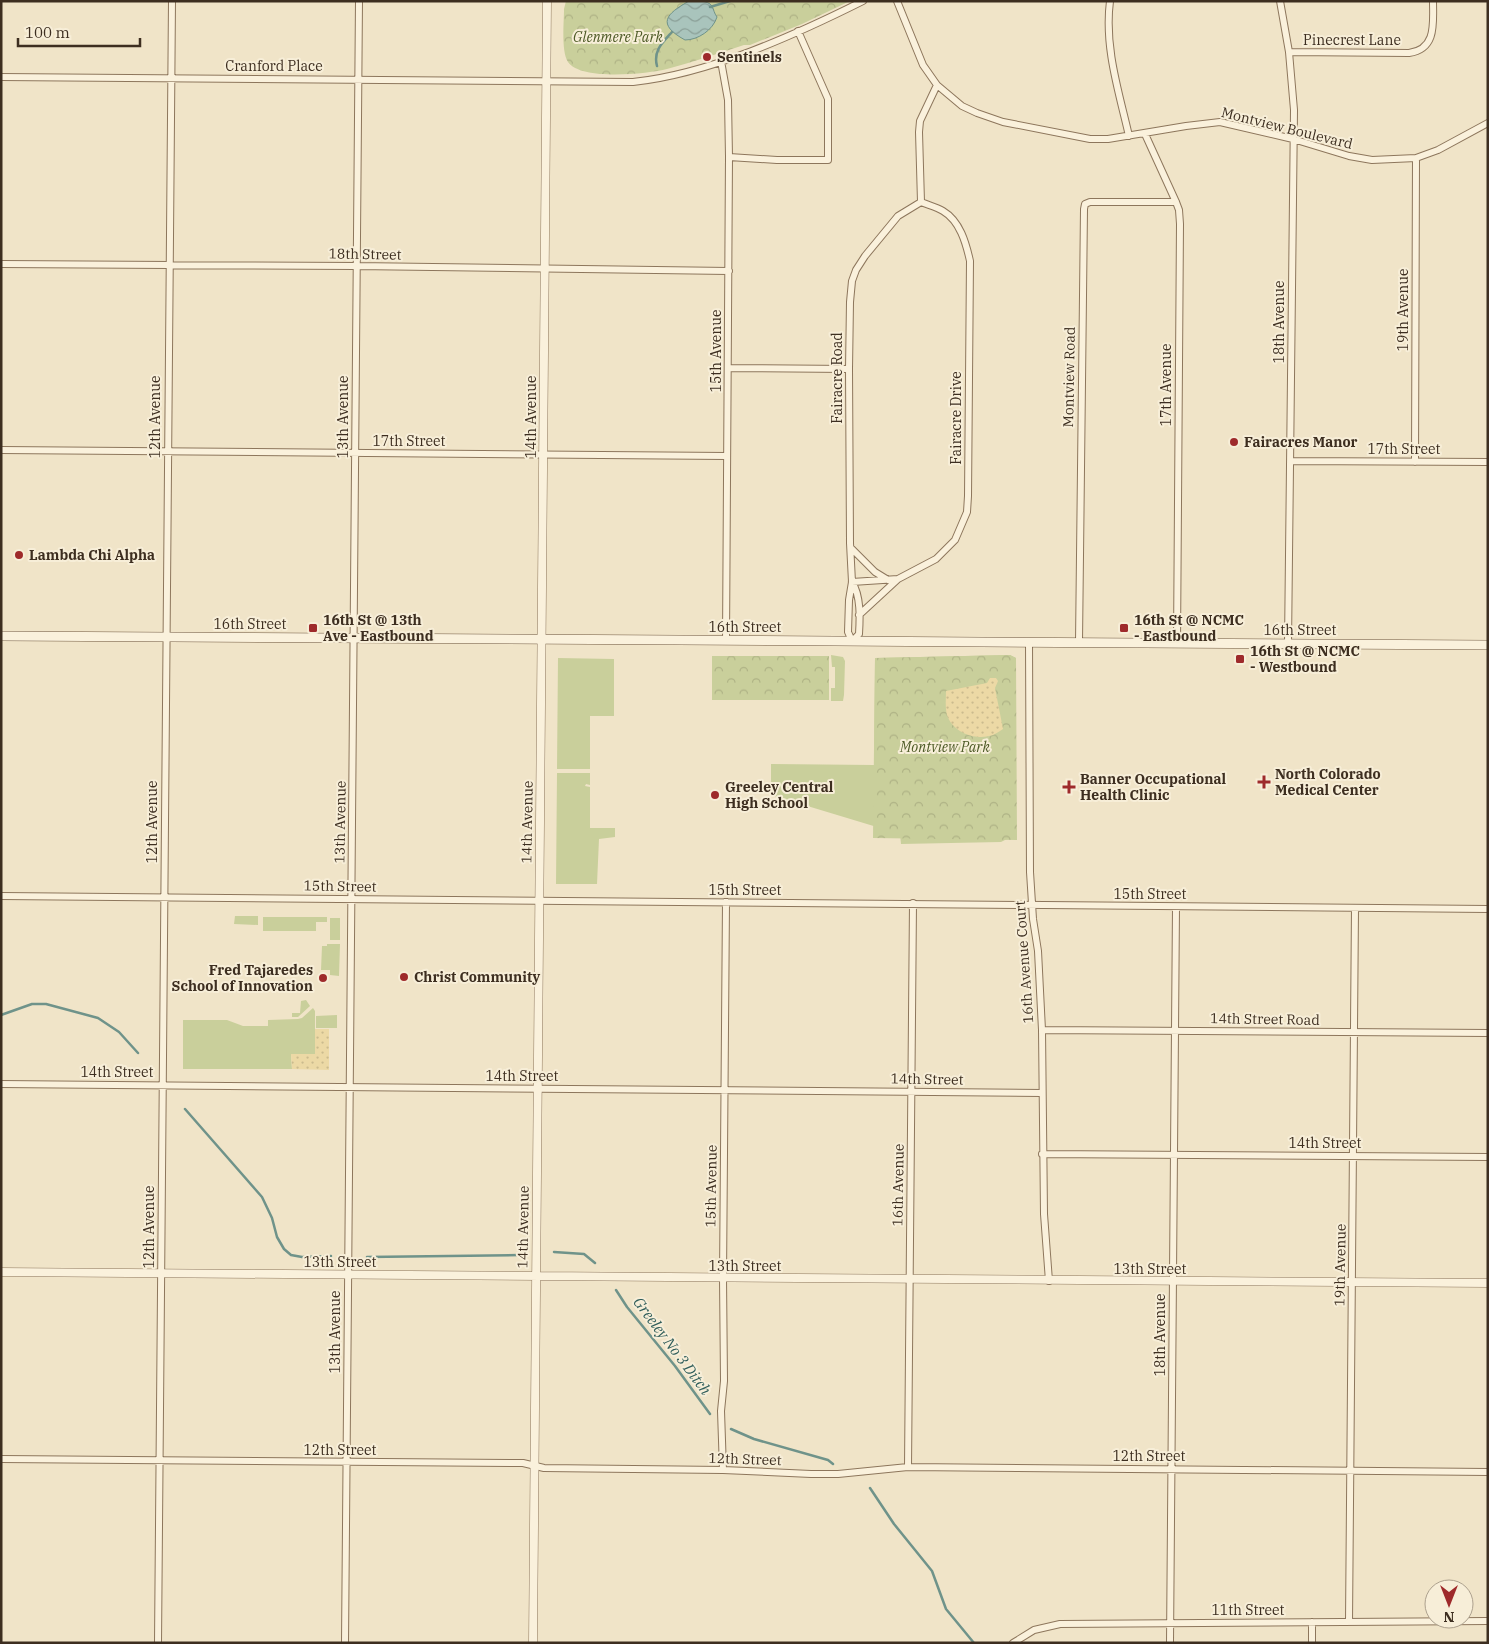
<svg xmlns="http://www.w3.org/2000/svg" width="1489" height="1644" font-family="'IBM Plex Serif',serif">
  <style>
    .green { fill: #c9cf9b }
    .forest { fill: url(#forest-crowns) }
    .sand { fill: url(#sand-dots) }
    .water { fill: url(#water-waves); stroke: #6f938a }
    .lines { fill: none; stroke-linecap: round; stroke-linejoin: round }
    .stream { stroke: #6f938a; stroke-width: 2.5 }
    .minor-casing { stroke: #8d765c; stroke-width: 8 }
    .tertiary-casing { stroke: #8d765c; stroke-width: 9 }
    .secondary-casing { stroke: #6f573f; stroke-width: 10 }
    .minor { stroke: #faf1dc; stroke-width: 6 }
    .tertiary { stroke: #faf1dc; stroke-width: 8 }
    .secondary { stroke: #faf1dc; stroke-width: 9 }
    .poi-dot { fill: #9e2a2b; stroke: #f7eed8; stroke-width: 2 }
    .labels { text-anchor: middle; stroke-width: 4; stroke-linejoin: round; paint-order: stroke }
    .park-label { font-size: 14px; font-style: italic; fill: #4d5a26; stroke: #f7eed8 }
    .street-label { font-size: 14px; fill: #3d2e20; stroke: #f7eed8 }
    .poi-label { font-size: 14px; font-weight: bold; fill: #3d2e20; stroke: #f7eed8; text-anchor: start }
    .water-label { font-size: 15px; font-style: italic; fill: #2f5d5a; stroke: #f7eed8 }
  </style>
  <defs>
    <pattern id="forest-crowns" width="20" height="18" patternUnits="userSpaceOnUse" patternTransform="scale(1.25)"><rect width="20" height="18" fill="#c9cf9b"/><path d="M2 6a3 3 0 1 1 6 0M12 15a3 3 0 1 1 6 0" fill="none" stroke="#aeb285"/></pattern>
    <pattern id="sand-dots" width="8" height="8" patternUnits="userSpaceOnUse" patternTransform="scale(1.25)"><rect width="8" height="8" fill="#ecd9a5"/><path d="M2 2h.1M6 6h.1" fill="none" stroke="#cbbb8e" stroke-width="1.8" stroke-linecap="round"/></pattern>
    <pattern id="water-waves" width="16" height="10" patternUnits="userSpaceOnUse" patternTransform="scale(1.25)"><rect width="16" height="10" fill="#a9c4bc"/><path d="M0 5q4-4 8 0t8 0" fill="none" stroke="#8ba098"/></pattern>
  </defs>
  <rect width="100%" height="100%" fill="#f0e4c8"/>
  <path class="green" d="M831,655L843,657L845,661L844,695L843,701H831V688H835V667H832Z
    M1010,655L1016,658V807H1015L1011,837L1001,842L901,844L900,834L771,795V764L874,765L875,658Z
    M558,658L614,659V716H590V769H557Z
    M557,773H590V785L586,784L585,786L590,787V828H615V837L599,839L597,884H556Z
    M235,916H258V925L234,924Z
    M263,917H327V922H316V931H263Z
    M330,918H340V940H330Z
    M327,944H340L339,976L330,975V970H321L322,946H327Z
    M306,1000L310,1006L298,1017H292V1013H300L301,1001Z
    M313,1008L315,1011V1054L291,1055L292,1069H183V1020H227L243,1026H268V1020L298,1019L302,1018Z
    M337,1015V1028H316V1016Z"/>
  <path class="forest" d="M566,1H850L802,24L750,45H744C719,53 693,62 667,69C647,74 581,81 568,62C561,51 564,23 564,9Z
    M1010,655L1016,658L1017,840L873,838L875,658Z
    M712,656H829V700H712Z"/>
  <path class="sand" d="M990,678H996L998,681L995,688L1003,729C1000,731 997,733 993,735C976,741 953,733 947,715C945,707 946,699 946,691L987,683Z
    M315,1029H329V1070L292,1069L291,1054H315Z"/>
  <path class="water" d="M689,1C696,1 708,0 712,6C714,10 714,13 717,17C713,30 698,40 685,40C656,24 666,14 689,1Z"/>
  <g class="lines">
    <path class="stream" d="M710,7L730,1
      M657,66C653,51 662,43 672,32
      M1,1015L32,1004H46L98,1018L119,1032L138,1053
      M185,1109L262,1197L272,1218L277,1237L284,1249L291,1255L302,1257L331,1256
      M554,1252L584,1254L595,1263
      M367,1257L520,1255
      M616,1290L627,1307L675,1366L710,1414
      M731,1429L754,1439L828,1460L833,1464
      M870,1488L894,1524L932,1571L946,1609L974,1643"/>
    <g class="minor-casing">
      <path id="minor" d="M897,1L923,65L937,85L920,121L919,132L921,202
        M1110,1C1104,47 1119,92 1129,136
        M1280,1L1289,52L1294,110L1288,644
        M1289,52L1409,53C1437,49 1433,23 1433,1
        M721,61L728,100L729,157L726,641
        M1,77L633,82C709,74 795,35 863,1
        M937,85L962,106L977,113L1003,122L1090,139H1108L1186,126L1220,122L1293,139L1349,156L1372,160L1416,158L1438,150L1488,123
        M1145,134L1176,202L1179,210L1180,224L1177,643
        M729,157L777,160H828V99L798,31
        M1,264L356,266L729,271
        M728,368L849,369
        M1,450L727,456
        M1290,461L1488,462
        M1415,462L1416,158
        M851,548L875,572L888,580
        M852,582C861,596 860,618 859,634L852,641L848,632L849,600L852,582L850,543L849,369L850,302L852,281L856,270L865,256L898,216L921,202
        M852,582L898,579L936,559L955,540L967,512L968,496L970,261C966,243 960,221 943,211C936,207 928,205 921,202
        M859,615L898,579
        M1029,642L1030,872L1033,919L1038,951L1042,1030L1044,1214L1049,1281
        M1079,642L1084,209L1085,204L1090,202H1176
        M1,896L1488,909
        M1042,1030L1488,1033
        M1,1084L1042,1093
        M1042,1154L1488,1157
        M1,1459L523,1463L544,1468L723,1470L811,1474H838L908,1467L1488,1472
        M908,1467L913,903
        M723,1470L721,1411L724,1381L723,1278L726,902
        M1349,1622L1355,908
        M158,1643L172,1
        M345,1643L359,1
        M1013,1643L1034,1630L1060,1624L1488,1621
        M1170,1643L1176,907
        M1312,1643V1622"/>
    </g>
    <g class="tertiary-casing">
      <path id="tertiary" d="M1,1272L1488,1283
        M533,1643L547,1"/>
    </g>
    <g class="secondary-casing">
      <path id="secondary" d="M1,636L1488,645"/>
    </g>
    <use href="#minor" class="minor"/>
    <use href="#tertiary" class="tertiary"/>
    <use href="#secondary" class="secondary"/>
  </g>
  <g class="poi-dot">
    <circle cx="707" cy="57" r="5"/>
    <circle cx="1234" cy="442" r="5"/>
    <circle cx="19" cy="555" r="5"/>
    <rect x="308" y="623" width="10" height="10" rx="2.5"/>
    <rect x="1119" y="623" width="10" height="10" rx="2.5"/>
    <rect x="1235" y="654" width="10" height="10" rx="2.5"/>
    <path d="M1261.5 774.5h5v5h5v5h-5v5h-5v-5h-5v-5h5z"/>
    <path d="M1066.5 779.5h5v5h5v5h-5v5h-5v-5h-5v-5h5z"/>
    <circle cx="715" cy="795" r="5"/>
    <circle cx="404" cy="977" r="5"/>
    <circle cx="323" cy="978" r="5"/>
  </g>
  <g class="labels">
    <g class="park-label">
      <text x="618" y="42">Glenmere Park</text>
      <text x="945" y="752">Montview Park</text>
    </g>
    <g class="street-label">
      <text x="1352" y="45">Pinecrest Lane</text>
      <text x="274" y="71">Cranford Place</text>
      <text transform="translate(1287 128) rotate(14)" y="5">Montview Boulevard</text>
      <text transform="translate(365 254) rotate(1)" y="5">18th Street</text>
      <text transform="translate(1403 310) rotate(-90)" y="5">19th Avenue</text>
      <text transform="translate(1279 322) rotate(-90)" y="5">18th Avenue</text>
      <text transform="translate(716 351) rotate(-90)" y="5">15th Avenue</text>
      <text transform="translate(1069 377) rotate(-89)" y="5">Montview Road</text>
      <text transform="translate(837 378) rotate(-90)" y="5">Fairacre Road</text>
      <text transform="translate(1166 385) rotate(-90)" y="5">17th Avenue</text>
      <text transform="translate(155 417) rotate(-90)" y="5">12th Avenue</text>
      <text transform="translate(343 417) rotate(-90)" y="5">13th Avenue</text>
      <text transform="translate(531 417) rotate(-90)" y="5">14th Avenue</text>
      <text transform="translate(956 418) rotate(-90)" y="5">Fairacre Drive</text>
      <text x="409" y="446">17th Street</text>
      <text x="1404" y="454">17th Street</text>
      <text x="250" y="629">16th Street</text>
      <text x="745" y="632">16th Street</text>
      <text x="1300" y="635">16th Street</text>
      <text transform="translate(152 822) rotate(-90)" y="5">12th Avenue</text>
      <text transform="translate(340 822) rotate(-89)" y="5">13th Avenue</text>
      <text transform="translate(527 822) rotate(-89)" y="5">14th Avenue</text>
      <text transform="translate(340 886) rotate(1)" y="5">15th Street</text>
      <text x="745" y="895">15th Street</text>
      <text x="1150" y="899">15th Street</text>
      <text transform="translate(1024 962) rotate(-94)" y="5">16th Avenue Court</text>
      <text transform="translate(1265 1019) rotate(1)" y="5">14th Street Road</text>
      <text x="117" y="1077">14th Street</text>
      <text x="522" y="1081">14th Street</text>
      <text transform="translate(927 1079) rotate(1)" y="5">14th Street</text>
      <text x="1325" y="1148">14th Street</text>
      <text transform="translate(898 1185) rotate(-89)" y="5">16th Avenue</text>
      <text transform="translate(711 1186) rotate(-89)" y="5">15th Avenue</text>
      <text transform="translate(149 1227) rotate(-90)" y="5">12th Avenue</text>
      <text transform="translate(523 1227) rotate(-89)" y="5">14th Avenue</text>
      <text x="340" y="1267">13th Street</text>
      <text transform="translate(1340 1265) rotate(-89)" y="5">19th Avenue</text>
      <text x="745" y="1271">13th Street</text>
      <text x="1150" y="1274">13th Street</text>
      <text transform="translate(335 1332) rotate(-90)" y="5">13th Avenue</text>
      <text transform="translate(1160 1335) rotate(-90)" y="5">18th Avenue</text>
      <text x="340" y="1455">12th Street</text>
      <text x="1149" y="1461">12th Street</text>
      <text transform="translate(745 1459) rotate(2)" y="5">12th Street</text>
      <text x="1248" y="1615">11th Street</text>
    </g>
    <g class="poi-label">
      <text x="717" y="62">Sentinels</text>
      <text x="1244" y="447">Fairacres Manor</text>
      <text x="29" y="560">Lambda Chi Alpha</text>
      <text x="323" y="625">16th St @ 13th<tspan x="323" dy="16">Ave - Eastbound</tspan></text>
      <text x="1134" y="625">16th St @ NCMC<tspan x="1134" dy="16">- Eastbound</tspan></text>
      <text x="1250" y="656">16th St @ NCMC<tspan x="1250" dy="16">- Westbound</tspan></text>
      <text x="1275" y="779">North Colorado<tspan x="1275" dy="16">Medical Center</tspan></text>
      <text x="1080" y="784">Banner Occupational<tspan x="1080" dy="16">Health Clinic</tspan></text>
      <text x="725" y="792">Greeley Central<tspan x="725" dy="16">High School</tspan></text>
      <text x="313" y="975" text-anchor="end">Fred Tajaredes<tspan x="313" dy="16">School of Innovation</tspan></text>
      <text x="414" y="982">Christ Community</text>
    </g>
    <g class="water-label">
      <text transform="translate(672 1346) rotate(53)" y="5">Greeley No 3 Ditch</text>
    </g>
  </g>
  <rect width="1489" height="1644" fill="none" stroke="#3d2e20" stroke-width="5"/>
  <g transform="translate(1449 1604) rotate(180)"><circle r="24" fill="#f7eed8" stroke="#ada18e"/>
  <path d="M0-4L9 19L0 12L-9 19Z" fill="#9e2a2b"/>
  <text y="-8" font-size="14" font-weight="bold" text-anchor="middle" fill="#3d2e20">N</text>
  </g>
  <path d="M18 38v8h122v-8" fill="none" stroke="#3d2e20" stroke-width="2.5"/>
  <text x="25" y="38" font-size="15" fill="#3d2e20" stroke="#f7eed8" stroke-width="4" paint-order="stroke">100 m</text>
</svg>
